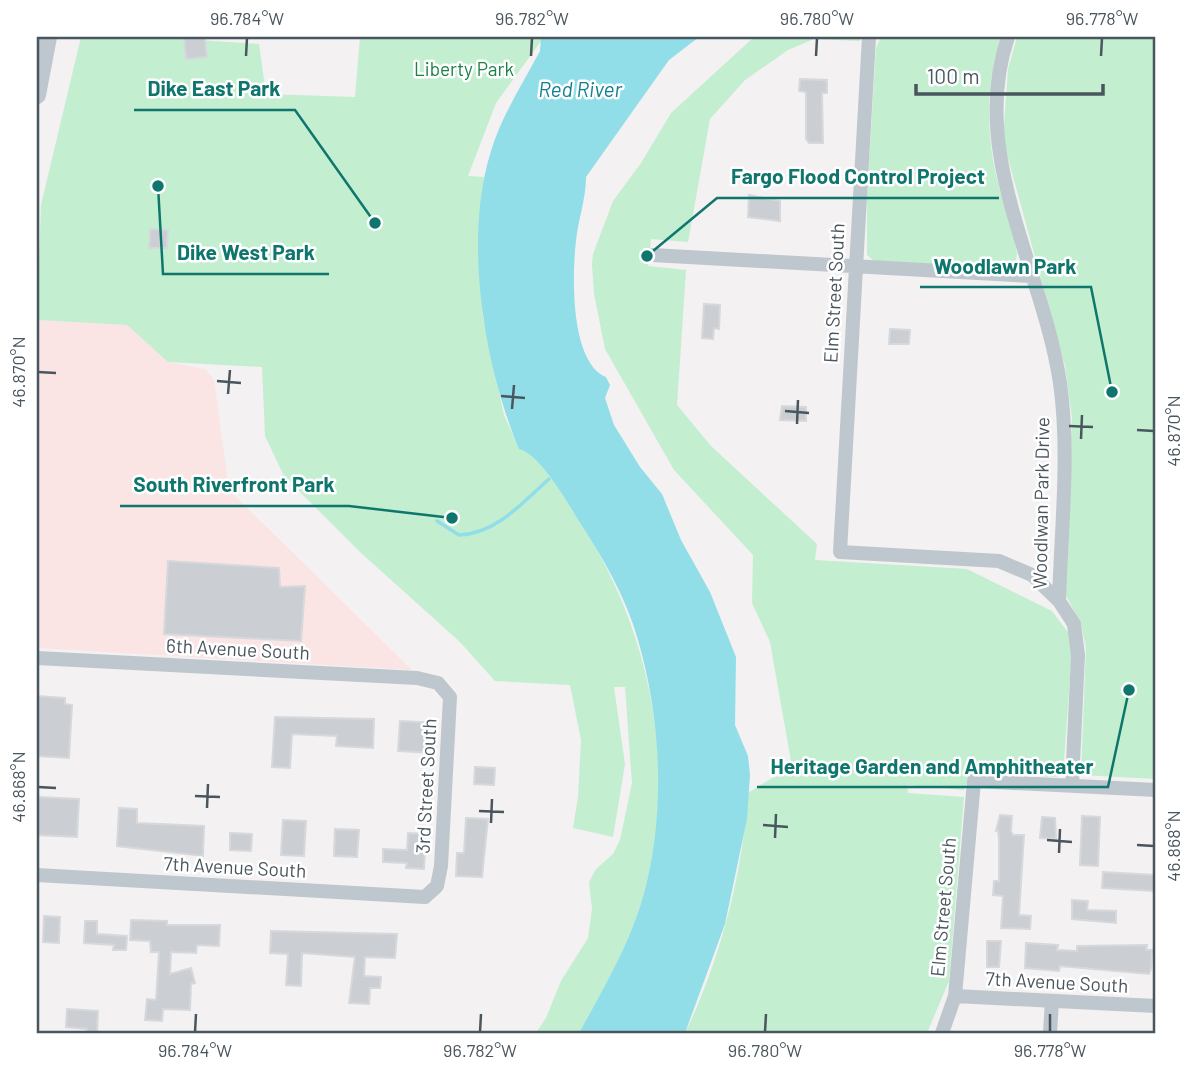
<svg xmlns="http://www.w3.org/2000/svg" width="1193" height="1070" font-family="Barlow,sans-serif">
  <style>
    .medical { fill: #fbe5e4 }
    .green { fill: #c3eed0 }
    .water { fill: #91dee9 }
    .lines { fill: none; stroke-linecap: round; stroke-linejoin: round }
    .stream { stroke: #91dee9; stroke-width: 3.5 }
    .building { fill: #cbcfd3; stroke: #d6d8dc; stroke-width: 2 }
    .minor { stroke: #bec7cd; stroke-width: 14 }
    .tertiary { stroke: #bec7cd; stroke-width: 18 }
    .ticks { fill: none; stroke: #4a565e; stroke-width: 2.5 }
    .labels { text-anchor: middle; stroke-width: 5; stroke-linejoin: round; paint-order: stroke }
    .park-label { font-size: 19px; fill: #1b7f46; stroke: #fff }
    .street-label { font-size: 19px; fill: #4a565e; stroke: #fff }
    .water-label { font-size: 21px; font-style: italic; fill: #128092; stroke: #fff }
    .leader { fill: none; stroke: #0f766e; stroke-width: 2.5 }
    .callout-dot { fill: #0f766e; stroke: #fff; stroke-width: 2.5 }
    .callout-label { font-size: 21px; text-anchor: middle; font-weight: bold; fill: #0f766e; stroke: #fff; stroke-width: 5; stroke-linejoin: round; paint-order: stroke }
    .neatline { fill: none; stroke: #4a565e; stroke-width: 2.5 }
    .ticks-label { font-size: 18px; text-anchor: middle; fill: #4a565e }
  </style>
  <rect width="100%" height="100%" fill="#f3f1f2"/>
  <path class="medical" d="M37,320L127,325L168,362L205,369L214,379L229,490L412,670L37,648Z"/>
  <path class="green" d="M81,37H151L259,44L266,94L355,97L360,37H544L496,103L468,176L484,177L479,262L483,318L504,415L519,448C540,454 570,506 582,525C651,633 678,768 644,893C631,942 603,989 579,1033H536L546,1018L561,981L588,938L592,909L589,882L596,869L613,854L620,840L632,783L625,687H614L625,764L613,837L573,828L578,797L581,740L570,685L495,681L460,642L360,552L284,476L265,436L262,367L168,362L127,325L37,320L41,205Z
    M754,37H860V41L814,39L788,50L745,80L710,119L688,242L651,239L648,266L686,270L677,405L711,446L817,544L815,560L967,569L1052,611L1070,635L1072,650L1063,775C1037,784 974,755 964,790L907,785L908,793L964,797L949,981L927,1033H685C720,961 743,873 748,793L772,778L806,768L791,761L770,642L752,603L753,555L674,470L605,349L594,294L592,264L593,254L613,201L641,163L671,113Z
    M881,37H1001C986,81 986,130 996,175C1002,202 1013,227 1017,253L1016,261L1009,269L875,262L867,255V198L876,48Z
    M1017,37H1156V779L1081,775L1086,648L1081,624L1063,590L1072,418L1065,366L1003,140L1008,69Z"/>
  <path class="water" d="M541,37H699L669,60L586,177C586,199 578,220 576,241C572,275 570,362 606,377L610,385L605,398L614,425L640,467L662,494L681,540L710,592L736,657L735,725L748,756L750,775L747,819L725,924L685,1033H579C603,989 631,942 644,893C666,812 661,719 638,640C626,597 603,558 579,521C568,503 539,453 519,449C484,365 463,240 491,151C501,117 523,83 540,51Z"/>
  <g class="lines">
    <path class="stream" d="M437,521L459,535C496,534 523,502 549,479"/>
  </g>
  <path class="building" d="M184,37H205L207,57L186,59Z
    M800,79L827,80V93H822L823,143H809L806,139V92L799,91Z
    M749,195L780,201V221L748,217Z
    M150,229L168,230L167,248H149Z
    M704,304L720,305L719,329L714,328L713,339L702,338Z
    M890,329L910,330L909,344H889Z
    M782,406L806,407V421L780,420Z
    M168,561L279,568L280,587L305,586L301,641L164,634Z
    M37,696L65,698V704L72,705L69,758L37,756Z
    M275,717L374,719L373,748L336,746L337,736L292,734L290,768L272,767Z
    M400,721L436,723L435,753L398,751Z
    M475,767L495,768L494,785L474,784Z
    M37,797L79,799L77,837L37,835Z
    M119,808L137,809V823L204,826L203,856L117,846Z
    M1000,815L1012,816L1011,831L1013,835H1024L1019,915L1031,916L1030,929L1001,928L1003,896L993,895L994,881H999V840L998,831H996Z
    M1082,816L1100,817L1098,866L1080,865Z
    M1042,817L1055,818L1056,839L1040,838Z
    M466,818L488,819L482,877L456,876L457,853H464Z
    M283,820L306,821L304,856L281,855Z
    M335,829L359,830L357,857L334,856Z
    M230,833L252,834L251,851L230,850Z
    M408,833L426,834L424,869L406,868L407,863L383,862V849L407,850Z
    M1103,872L1155,875L1154,891L1102,888Z
    M1072,900L1088,901L1087,910L1116,911V923L1072,919Z
    M44,916L60,917L59,943L43,942Z
    M131,920L167,921V925H220L219,946L197,945L196,953L171,952L170,974L191,968L195,983L191,984L190,1010L163,1009L162,1021L145,1020L147,999L156,1000L159,952H151L150,941L130,940Z
    M85,921H97V934L127,936L126,950H113L114,945L84,943Z
    M271,931L397,934L395,958L365,957L364,976L381,977L380,988H370L369,1004L349,1003L355,957L302,953L301,986L286,985L288,954L270,953Z
    M987,941H1001L999,967H987Z
    M1026,943L1058,945L1057,950L1077,951V946L1147,945L1146,950H1152L1151,969L1149,974L1060,966L1059,971L1025,968Z
    M67,1009L98,1011L97,1033H87V1029L66,1027Z"/>
  <g class="lines">
    <path class="minor" d="M869,37L840,552L999,561L1032,575L1059,601L1074,624L1078,655L1072,785
      M1008,37C968,154 1043,269 1060,383C1070,454 1061,529 1059,601
      M652,255L1032,276
      M37,658L417,678L438,683L450,697L441,866L437,886L425,897L37,875
      M955,996L1156,1006
      M942,1033L955,996L974,781L1156,790
      M1050,1033L1052,1001"/>
    <path class="tertiary" d="M37,95L48,37"/>
  </g>
  <path class="ticks" d="M246,56L247,38M531,56L532,38M816,56L817,38M1101,56L1102,38M38,372L56,373M217,381L241,383M228,394L230,370M501,396L525,398M512,409L514,385M785,411L809,413M797,424L798,400M1069,426L1093,427M1137,430L1154,431M1081,439L1082,415M38,787L56,788M195,796L220,797M207,808L208,784M479,811L504,812M491,823L492,799M763,825L788,827M775,838L776,814M1047,840L1072,842M1137,845L1154,846M1059,853L1060,829M195,1032L196,1014M480,1032L481,1014M765,1032L766,1014M1050,1032V1014"/>
  <g class="labels">
    <g class="park-label">
      <text x="464" y="76">Liberty Park</text>
    </g>
    <g class="street-label">
      <text transform="translate(834 293) rotate(-87)" y="7">Elm Street South</text>
      <text transform="translate(1041 503) rotate(-89)" y="7">Woodlwan Park Drive</text>
      <text transform="translate(238 649) rotate(3)" y="7">6th Avenue South</text>
      <text transform="translate(426 786) rotate(-87)" y="7">3rd Street South</text>
      <text transform="translate(235 867) rotate(3)" y="7">7th Avenue South</text>
      <text transform="translate(943 907) rotate(-85)" y="7">Elm Street South</text>
      <text transform="translate(1057 982) rotate(3)" y="7">7th Avenue South</text>
    </g>
    <g class="water-label">
      <text x="580" y="97">Red River</text>
    </g>
  </g>
  <path class="leader" d="M375 223L295 110H134M647 256L717 198H999M158 186L163 274H329M1112 392L1091 287H920M452 518L349 506H120M1129 690L1108 787H757"/>
  <g class="callout-dot">
    <circle cx="375" cy="223" r="7"/>
    <circle cx="647" cy="256" r="7"/>
    <circle cx="158" cy="186" r="7"/>
    <circle cx="1112" cy="392" r="7"/>
    <circle cx="452" cy="518" r="7"/>
    <circle cx="1129" cy="690" r="7"/>
  </g>
  <g class="callout-label">
    <text x="214" y="96">Dike East Park</text>
    <text x="858" y="184">Fargo Flood Control Project</text>
    <text x="246" y="260">Dike West Park</text>
    <text x="1005" y="274">Woodlawn Park</text>
    <text x="234" y="492">South Riverfront Park</text>
    <text x="932" y="774">Heritage Garden and Amphitheater</text>
  </g>
  <rect width="1193" height="1070" fill="none" stroke="#ffffff" stroke-width="77"/>
  <path d="M916 84v10h187v-10" fill="none" stroke="#4a565e" stroke-width="3.5"/>
  <text x="927" y="84" font-size="21" fill="#4a565e" stroke="#ffffff" stroke-width="5" paint-order="stroke">100 m</text>
  <rect x="38" y="38" width="1116" height="994" class="neatline"/>
  <g class="ticks-label">
    <text x="247" y="25">96.784°W</text>
    <text x="532" y="25">96.782°W</text>
    <text x="817" y="25">96.780°W</text>
    <text x="1102" y="25">96.778°W</text>
    <text transform="translate(19 372) rotate(-90)" y="6">46.870°N</text>
    <text transform="translate(1174 431) rotate(-90)" y="6">46.870°N</text>
    <text transform="translate(19 787) rotate(-90)" y="6">46.868°N</text>
    <text transform="translate(1174 846) rotate(-90)" y="6">46.868°N</text>
    <text x="195" y="1057">96.784°W</text>
    <text x="480" y="1057">96.782°W</text>
    <text x="765" y="1057">96.780°W</text>
    <text x="1050" y="1057">96.778°W</text>
  </g>
</svg>
